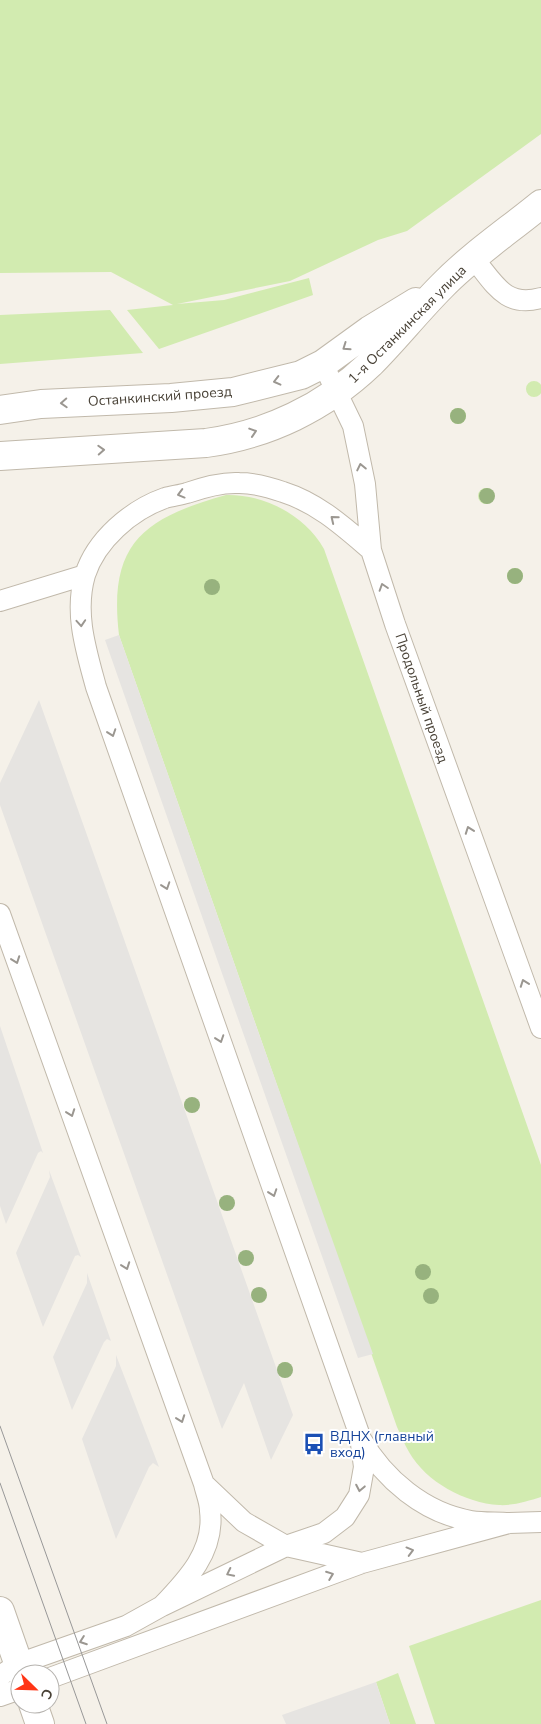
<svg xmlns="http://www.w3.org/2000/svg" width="541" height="1724" font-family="'Nunito Sans',sans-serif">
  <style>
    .green { fill: #d2ebb0 }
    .parking { fill: #e6e4e1 }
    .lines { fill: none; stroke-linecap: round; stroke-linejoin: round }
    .service-casing { stroke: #c1b9ab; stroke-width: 22 }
    .tertiary-casing { stroke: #c1b9ab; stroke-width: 30 }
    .service { stroke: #fff; stroke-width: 20 }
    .tertiary { stroke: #fff; stroke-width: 28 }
    .tram { stroke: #989898; stroke-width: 1 }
    .tree { fill: #97b27e }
    .oneway { stroke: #9b9791 }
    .labels { text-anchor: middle; stroke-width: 4; stroke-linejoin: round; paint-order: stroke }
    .street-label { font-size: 14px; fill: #494237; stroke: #fff }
    .transit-label { font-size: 14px; fill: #164399; stroke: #fff; text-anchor: start }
  </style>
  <rect width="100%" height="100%" fill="#f5f1e9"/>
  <path class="green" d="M0,0H541V134L407,231L378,240L290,281L177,304L224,300L309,278L313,295L159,349L127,310L173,305L111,272L0,273Z
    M110,310L143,353L0,364V315Z
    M526 389a8 8 0 1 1 16 0a8 8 0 1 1-16 0Z
    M450 416a8 8 0 1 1 16 0a8 8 0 1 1-16 0Z
    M478 496a8 8 0 1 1 16 0a8 8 0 1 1-16 0Z
    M226,495C264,494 305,515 324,549L541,1165V1497C528,1501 512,1506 499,1505C465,1503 426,1482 409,1452C404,1444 401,1435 397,1427L119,635C108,543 144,518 226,495Z
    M507 576a8 8 0 1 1 16 0a8 8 0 1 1-16 0Z
    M184 1105a7 7 0 1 1 14 0a7 7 0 1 1-14 0Z
    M219 1203a7 7 0 1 1 14 0a7 7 0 1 1-14 0Z
    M239 1258a7 7 0 1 1 14 0a7 7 0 1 1-14 0Z
    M252 1295a7 7 0 1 1 14 0a7 7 0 1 1-14 0Z
    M278 1369a7 7 0 1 1 14 0a7 7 0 1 1-14 0Z
    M541,1600V1724H435L409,1646Z
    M398,1673L416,1724H390L376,1682Z"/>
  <path class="parking" d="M119,635L259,1034L373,1354L358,1358L218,962L105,640Z
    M39,700L293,1415L271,1460L244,1383L222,1429L0,805V783Z
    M0,1026L43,1153L41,1151L38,1153L6,1224L0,1206Z
    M49,1170L81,1257L78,1255L75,1256L43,1327L16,1253L50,1177Z
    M87,1273L111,1341L107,1339L104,1342L72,1410L53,1357L87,1283Z
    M116,1355L159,1467L153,1463L149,1467L116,1539L82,1439L116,1366Z
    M376,1682L390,1724H286L282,1715Z"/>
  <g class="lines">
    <g class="service-casing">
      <path id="service" d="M474,259C495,284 505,308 541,298
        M323,364L353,426L365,484L371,550L395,624L541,1028
        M371,550C344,527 318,503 283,492C269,487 254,483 239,483C221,482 204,487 187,493C180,495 172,496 165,498C131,510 96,540 85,575C74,613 86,650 96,687L361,1439C384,1479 424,1513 471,1521C483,1523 497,1522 509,1523
        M0,601L85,575
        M0,914L204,1484C206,1493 210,1502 210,1511C215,1551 187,1580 162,1606
        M204,1484L244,1522L286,1546L362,1563
        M0,1676L18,1664L126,1626L162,1606L286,1546L324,1533L345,1517L359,1495L364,1467L361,1444
        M50,1678L362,1563L509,1523L541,1522
        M0,1696L20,1689"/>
    </g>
    <g class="tertiary-casing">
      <path id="tertiary" d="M0,410L41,404L171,398L233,392L301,375L323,364L370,330L416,302
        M0,456L206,443C267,435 325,407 370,364C395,339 417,311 442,286C471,256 508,231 541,204
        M0,1611L22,1674
        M33,1704L40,1724"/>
    </g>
    <use href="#service" class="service"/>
    <use href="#tertiary" class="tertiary"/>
    <path class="tram" d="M0,1426L107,1724
      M0,1483L86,1724"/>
  </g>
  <g class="tree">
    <circle cx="458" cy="416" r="8"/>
    <circle cx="487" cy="496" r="8"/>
    <circle cx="515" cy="576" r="8"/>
    <circle cx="212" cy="587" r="8"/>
    <circle cx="192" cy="1105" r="8"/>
    <circle cx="227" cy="1203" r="8"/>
    <circle cx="246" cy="1258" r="8"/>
    <circle cx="423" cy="1272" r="8"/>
    <circle cx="259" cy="1295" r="8"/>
    <circle cx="431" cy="1296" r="8"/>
    <circle cx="285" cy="1370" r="8"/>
  </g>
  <defs><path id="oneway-chevron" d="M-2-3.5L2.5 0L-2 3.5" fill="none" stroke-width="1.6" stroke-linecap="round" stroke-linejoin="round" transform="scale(1.25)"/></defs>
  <g class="oneway">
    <use href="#oneway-chevron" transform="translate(346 347) rotate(145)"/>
    <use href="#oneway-chevron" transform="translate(277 381) rotate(166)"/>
    <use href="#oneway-chevron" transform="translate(64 403) rotate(177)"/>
    <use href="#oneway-chevron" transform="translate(253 432) rotate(-18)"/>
    <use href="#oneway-chevron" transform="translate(101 450) rotate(-3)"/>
    <use href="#oneway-chevron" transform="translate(361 467) rotate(-102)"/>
    <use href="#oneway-chevron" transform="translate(181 494) rotate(165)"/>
    <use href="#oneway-chevron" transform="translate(334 519) rotate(-141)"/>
    <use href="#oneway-chevron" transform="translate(383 587) rotate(-108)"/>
    <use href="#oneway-chevron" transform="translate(81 623) rotate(86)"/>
    <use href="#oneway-chevron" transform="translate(112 733) rotate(71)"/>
    <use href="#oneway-chevron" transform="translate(469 830) rotate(-110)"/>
    <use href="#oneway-chevron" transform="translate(166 886) rotate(71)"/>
    <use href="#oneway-chevron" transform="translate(16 960) rotate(70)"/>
    <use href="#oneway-chevron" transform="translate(524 983) rotate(-110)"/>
    <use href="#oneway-chevron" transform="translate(220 1039) rotate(71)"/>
    <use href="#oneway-chevron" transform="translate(71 1113) rotate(70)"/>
    <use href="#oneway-chevron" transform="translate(273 1193) rotate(71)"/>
    <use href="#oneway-chevron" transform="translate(126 1266) rotate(70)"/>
    <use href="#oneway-chevron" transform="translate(181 1419) rotate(70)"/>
    <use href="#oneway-chevron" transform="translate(360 1488) rotate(101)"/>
    <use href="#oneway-chevron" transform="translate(410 1551) rotate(-15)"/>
    <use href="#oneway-chevron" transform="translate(230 1573) rotate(154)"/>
    <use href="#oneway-chevron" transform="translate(330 1575) rotate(-21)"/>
    <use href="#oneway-chevron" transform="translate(83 1641) rotate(160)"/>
  </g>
  <defs>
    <g id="bus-bare" transform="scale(1.725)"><path d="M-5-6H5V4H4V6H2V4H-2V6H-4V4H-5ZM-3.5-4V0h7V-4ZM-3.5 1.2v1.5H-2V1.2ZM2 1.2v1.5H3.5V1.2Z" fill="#1a4fb4" stroke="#fff" stroke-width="2.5" paint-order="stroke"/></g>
  </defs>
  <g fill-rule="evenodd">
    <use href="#bus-bare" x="314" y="1444"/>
  </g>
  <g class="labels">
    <g class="street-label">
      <text transform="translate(407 324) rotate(-45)" y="5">1-я Останкинская улица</text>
      <text transform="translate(160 396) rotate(-4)" y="5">Останкинский проезд</text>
      <text transform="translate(422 698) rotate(71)" y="5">Продольный проезд</text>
    </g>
    <g class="transit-label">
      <text x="330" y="1441">ВДНХ (главный<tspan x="330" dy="16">вход)</tspan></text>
    </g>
  </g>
  <g transform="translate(35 1689) rotate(113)"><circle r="24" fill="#ffffff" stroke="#b6b3af"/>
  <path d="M0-4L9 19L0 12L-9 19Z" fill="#ff3516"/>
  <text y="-8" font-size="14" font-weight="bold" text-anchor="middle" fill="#494237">С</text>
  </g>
</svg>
